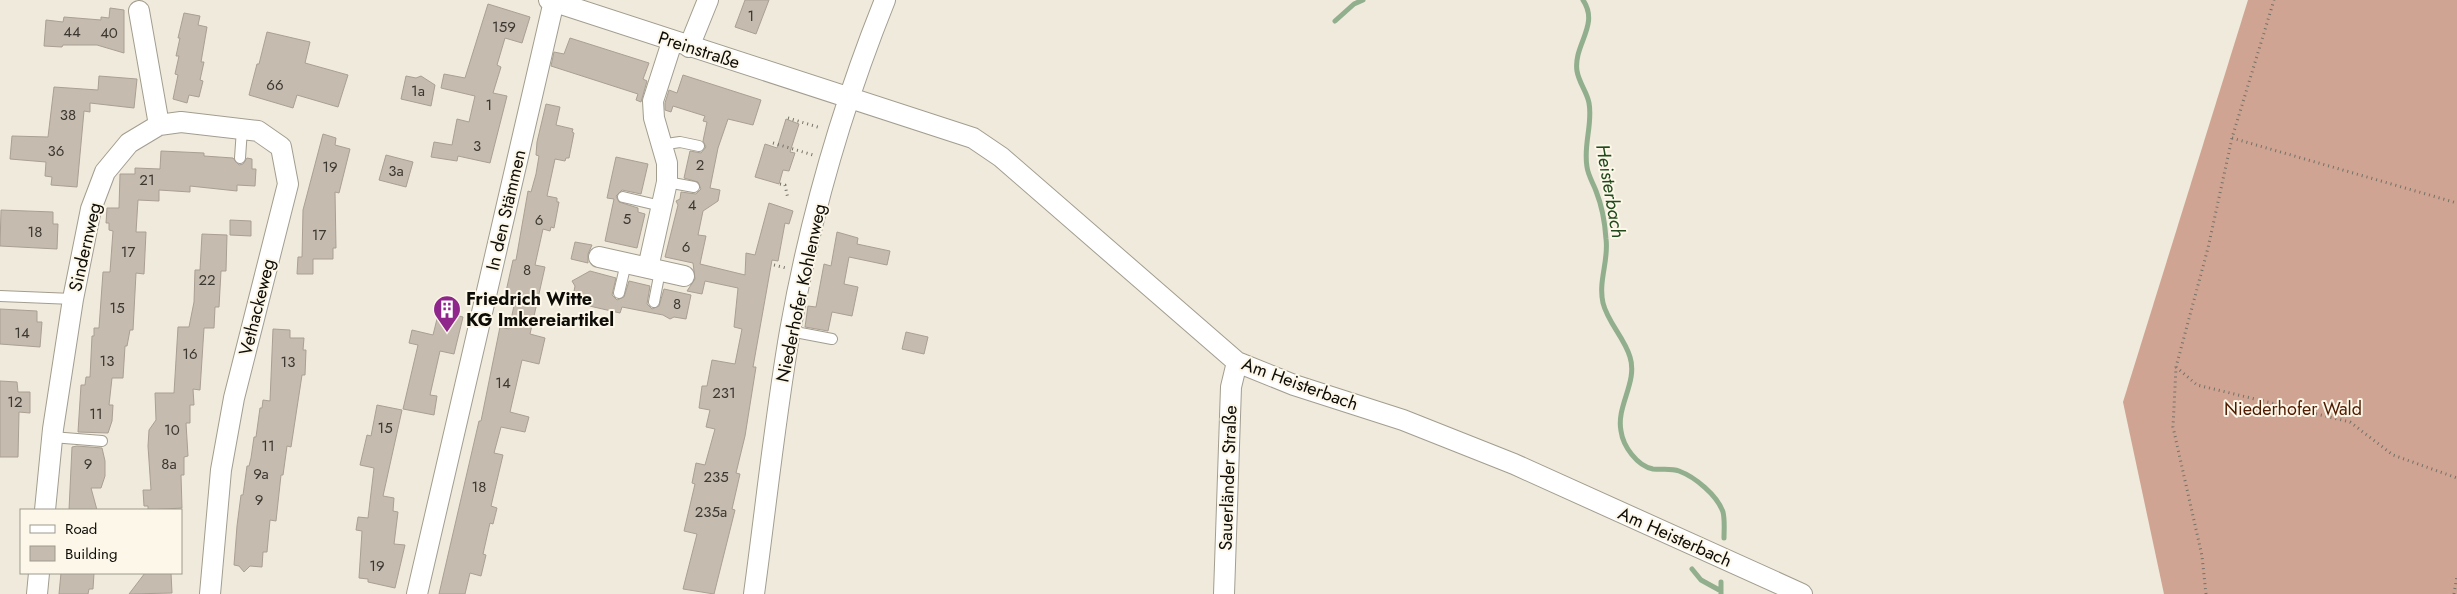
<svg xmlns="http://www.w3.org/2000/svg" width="2457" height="594" font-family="Jost,sans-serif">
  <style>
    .forest { fill: #cfa492 }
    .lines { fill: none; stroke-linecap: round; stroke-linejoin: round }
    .stream { stroke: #91ae8d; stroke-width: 5 }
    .building { fill: #c6bbaf; stroke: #aa9f93 }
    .lane-casing { stroke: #a29d8f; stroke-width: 12 }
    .street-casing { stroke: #a29d8f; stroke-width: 22 }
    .path { stroke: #747168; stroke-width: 3; stroke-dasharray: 1 4; stroke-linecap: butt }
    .lane { stroke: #fff; stroke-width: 10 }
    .street { stroke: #fff; stroke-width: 20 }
    .labels { text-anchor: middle; stroke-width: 4; stroke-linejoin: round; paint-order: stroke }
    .number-label { font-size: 15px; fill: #3b3831 }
    .street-label { font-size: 18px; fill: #0d0c07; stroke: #fcf7e8 }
    .poi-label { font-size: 18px; font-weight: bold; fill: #0d0c07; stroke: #fcf7e8; text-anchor: start }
    .park-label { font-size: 18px; fill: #4f1a00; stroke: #fcf7e8 }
    .water-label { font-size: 19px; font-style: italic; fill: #204a1c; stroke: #fcf7e8 }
  </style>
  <rect width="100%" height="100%" fill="#efeadb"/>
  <path class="forest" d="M2248,0H2457V594H2164L2123,402Z"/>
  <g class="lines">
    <path class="stream" d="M1583,0C1600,25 1573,45 1577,71C1579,83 1587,92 1589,103C1593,124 1583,145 1587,167C1588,175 1593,183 1596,191C1602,206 1605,223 1606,239C1609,260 1598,281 1603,303C1608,323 1624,337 1630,357C1638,382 1616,406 1621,431C1623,446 1637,466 1653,469C1662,470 1671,468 1679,471C1695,477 1717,495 1723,512C1725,520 1724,530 1724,538
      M1335,21L1354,4L1363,0
      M1692,569L1701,580L1721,591
      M1721,594V582"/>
  </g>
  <path class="building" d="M745,0H769L756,34L735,27Z
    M488,4L530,17L522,43L505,38L497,65L501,67L493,93L507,96L490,163L458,156L457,161L431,157L434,142L452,145L457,119L469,122L475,96L441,88L444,74L465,78Z
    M110,8L124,10V53L97,45H63L62,47L44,46L46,20L63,22L64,17L101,20V17L109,18Z
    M184,13L200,16L198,25L207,27L201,62H204L200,80L203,81L199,97L189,95L187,103L173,99L178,75L175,74L179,56H176L180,38H178Z
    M267,32L310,42L305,63L348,75L338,107L297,95L293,108L249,95L257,64H259Z
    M570,38L649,63L643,79L647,81L641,102L636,100L638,94L551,66L554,52L564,54Z
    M683,75L761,100L753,125L728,119L718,148L710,188L720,190L718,201L703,211L698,235L706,236L700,264L745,275L746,253L755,255L769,203L793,211L789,224L785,223L778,261L772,260L753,367H756L745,436L736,473L740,474L732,509L735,510L714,594L683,589L697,534L684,531L695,484L692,483L696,463L705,465L715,429L706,427L710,410L699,408L702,386H707L712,360L735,364L742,329L734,327L738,288L705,281L702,294L687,291L695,279L693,263L665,257L678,205L676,201L680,199L681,192L696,194L701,189L698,182L684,178L690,151L701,153L706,147L703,141L707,122L703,121L705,116L673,106L671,112L665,110V103L669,90L677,93Z
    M99,76L137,79L134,108L90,103V112L84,111L77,187L51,185L52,177L45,176L46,162L10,159L12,136L48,137L54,87L98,90Z
    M406,76L416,78L421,76L435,85L431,106L401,99Z
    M546,104L560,107L556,125L573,129L572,132L574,133L569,158H566L565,161L555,159L547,196L557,198V202H559L554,228L551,227L550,231L543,229L535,265L545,267L530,334L545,338L539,364L522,360L510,412L529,417L525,432L501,427L494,453L503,455L491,506L497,508L493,524L490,523L483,554L486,555L481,576L470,573L465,594H439L479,421H481L500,327L509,329L515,301L514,298L505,296L513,260H516L528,191L531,192L536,174L539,156L536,155L537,142Z
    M786,119L799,124L790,152L795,153L789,171L783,170L779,184L755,177L765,144L777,148Z
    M323,134L336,138L335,145L350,149L339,193L335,192L336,248H333V259H313V274H297L298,257H302L303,210Z
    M161,151L204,153V156L233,158L239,165L243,164L247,158L252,159V169H256L255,186L237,185V191L190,186V192L159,190V201L138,200L136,232H146L144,274L136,273L133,330H130L127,346H125L123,378H112L109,405H113L112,421L108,433L78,432L81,385H85L86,377H90L92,336H94V328H99L103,272H110L113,231L109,230V223H106L107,208H119L120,174H135V168L160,169Z
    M386,155L413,162L406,187L379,180Z
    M616,157L648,164L641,194L622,190L616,196L619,202L638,208V212L645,214L637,248L605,241L614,199L607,198Z
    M1,210L53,212V224H58L57,249L0,246Z
    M230,220L251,221V236L230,235Z
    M837,232L858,238L857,244L890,251L887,265L849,257L844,284L858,287L852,316L832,312L828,331L805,327L808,306L816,307L824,264L831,266Z
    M202,234L227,235L226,271H221L219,307H215L214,328H204L200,390L193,389L194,405H190V423H186L188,456L184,457V475H181L182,508L148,510V506H144L143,490H151L148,446L149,430L156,420L155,393H174L178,327H189L194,302L195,270H200Z
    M575,242L592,245L588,254V263L571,259Z
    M590,271L616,278L612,295L617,300L624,297L629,281L650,286L647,304L652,309L659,306L664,289L691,295L686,319L674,317L670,319L663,315L622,307L620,313L572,302L575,286L572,281Z
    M0,309L37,311V322H42L40,347L0,344Z
    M439,311L463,317L454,354L440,351L430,395L437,396L434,415L403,409L418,345L409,343L412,330L433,335Z
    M273,329L290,330V338H304L303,350H306L305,375H302L291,447L287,446L283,475H281L276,521L270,520L267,552H263L262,567L250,566L244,572L239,566L234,565L237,526L241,495H243L247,466H249L251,458L254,437H256L260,408H262L263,400L270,401Z
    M906,332L928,337L924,354L902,349Z
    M0,381L17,382L18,392H30V413L19,412L18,457H0Z
    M377,405L402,410L383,496L394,498L393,511L398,512L394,544L405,545L395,588L368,582V579L359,578L362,531L356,530L358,517L368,518L374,468L360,465L367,435L371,436Z
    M77,446L102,448L105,461V476L101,488H91L97,510H69L72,447Z
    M61,573H94L93,589H89L88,594H59Z
    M145,573H171L172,593L129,594Z"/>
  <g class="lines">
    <g class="lane-casing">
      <path id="lane" d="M660,145L680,142L699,146
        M240,158L242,129
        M667,182L694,187
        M623,197L661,206
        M619,293L626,263
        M0,296L73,299
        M654,302L660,271
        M790,331L832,339
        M52,437L102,441"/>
    </g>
    <g class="street-casing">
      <path id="street" d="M549,0L973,138L1001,157L1237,362L1294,385L1403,420L1514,464L1802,594
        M139,11L159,125
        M689,47L708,0
        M599,257L684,276
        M648,268L667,182V163L654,118L653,101L672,42
        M45,510L53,429L73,299L91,209L105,172L129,143L159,125L181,122L258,131L281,147L288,184L234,398L221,470L210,594
        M37,594L39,573
        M417,594L554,1
        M754,594C766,506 775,418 790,331C810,218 842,107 885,0
        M1224,594L1231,387L1237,362"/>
    </g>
    <path class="path" d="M788,118L821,128
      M2232,138L2457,203
      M773,143L813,155
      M780,184L785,185L788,199
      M774,265L786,268
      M2176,367L2197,385L2350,422L2393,455L2457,478
      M2206,594L2202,556L2173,427L2176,367L2208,248L2232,138L2274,0
      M2454,594L2457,576"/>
    <use href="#lane" class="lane"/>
    <use href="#street" class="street"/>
  </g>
  <defs>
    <g id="building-pin" transform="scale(1.4375)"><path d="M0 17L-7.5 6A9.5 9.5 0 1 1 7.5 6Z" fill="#8f268b" stroke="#fcf7e8"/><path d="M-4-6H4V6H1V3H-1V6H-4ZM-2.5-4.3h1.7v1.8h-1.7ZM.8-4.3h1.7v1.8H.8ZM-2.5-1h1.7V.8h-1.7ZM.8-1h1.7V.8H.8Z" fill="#fff"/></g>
  </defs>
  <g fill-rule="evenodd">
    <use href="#building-pin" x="447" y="309"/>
  </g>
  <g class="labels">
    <g class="number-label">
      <text x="751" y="21">1</text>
      <text x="504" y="32">159</text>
      <text x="72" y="37">44</text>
      <text x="109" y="38">40</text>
      <text x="275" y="90">66</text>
      <text x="418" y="96">1a</text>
      <text x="489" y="110">1</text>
      <text x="68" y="120">38</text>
      <text x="477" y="151">3</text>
      <text x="56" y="156">36</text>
      <text x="700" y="170">2</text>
      <text x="330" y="172">19</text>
      <text x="396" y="176">3a</text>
      <text x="147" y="185">21</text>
      <text x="692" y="210">4</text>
      <text x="627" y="224">5</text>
      <text x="539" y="225">6</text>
      <text x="35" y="237">18</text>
      <text x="319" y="240">17</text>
      <text x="686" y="252">6</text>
      <text x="128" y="257">17</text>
      <text x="527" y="275">8</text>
      <text x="207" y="285">22</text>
      <text x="677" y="309">8</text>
      <text x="117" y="313">15</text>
      <text x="22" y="338">14</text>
      <text x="190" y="359">16</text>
      <text x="107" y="366">13</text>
      <text x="288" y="367">13</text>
      <text x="503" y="388">14</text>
      <text x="724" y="398">231</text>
      <text x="15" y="407">12</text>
      <text x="96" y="419">11</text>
      <text x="385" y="433">15</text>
      <text x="172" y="435">10</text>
      <text x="268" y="451">11</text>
      <text x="88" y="469">9</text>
      <text x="169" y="469">8a</text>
      <text x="261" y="479">9a</text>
      <text x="716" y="482">235</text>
      <text x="479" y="492">18</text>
      <text x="259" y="505">9</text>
      <text x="711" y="517">235a</text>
      <text x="377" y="571">19</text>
    </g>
    <g class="street-label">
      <text transform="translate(699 50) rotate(18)" y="6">Preinstraße</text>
      <text transform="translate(506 210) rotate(-77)" y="6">In den Stämmen</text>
      <text transform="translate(85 247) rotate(-77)" y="6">Sindernweg</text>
      <text transform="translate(801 293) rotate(-78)" y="6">Niederhofer Kohlenweg</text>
      <text transform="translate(257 307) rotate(-76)" y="6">Vethackeweg</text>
      <text transform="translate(1300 384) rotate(20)" y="6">Am Heisterbach</text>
      <text transform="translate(1228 478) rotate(-88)" y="6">Sauerländer Straße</text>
      <text transform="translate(1675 537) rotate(24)" y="6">Am Heisterbach</text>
    </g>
    <g class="poi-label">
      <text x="466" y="305">Friedrich Witte<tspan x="466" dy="21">KG Imkereiartikel</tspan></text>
    </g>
    <g class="park-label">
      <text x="2293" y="415">Niederhofer Wald</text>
    </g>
    <g class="water-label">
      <text transform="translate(1611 191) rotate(80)" y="7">Heisterbach</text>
    </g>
  </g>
  <rect x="20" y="509" width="162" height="65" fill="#fcf7e8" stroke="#9c998e"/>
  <rect x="30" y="525" width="25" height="8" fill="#ffffff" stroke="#9c998e"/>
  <text x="65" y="534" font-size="15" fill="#0d0c07">Road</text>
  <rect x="30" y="546" width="25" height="15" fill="#c6bbaf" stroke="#9c998e"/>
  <text x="65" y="559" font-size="15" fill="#0d0c07">Building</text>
</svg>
